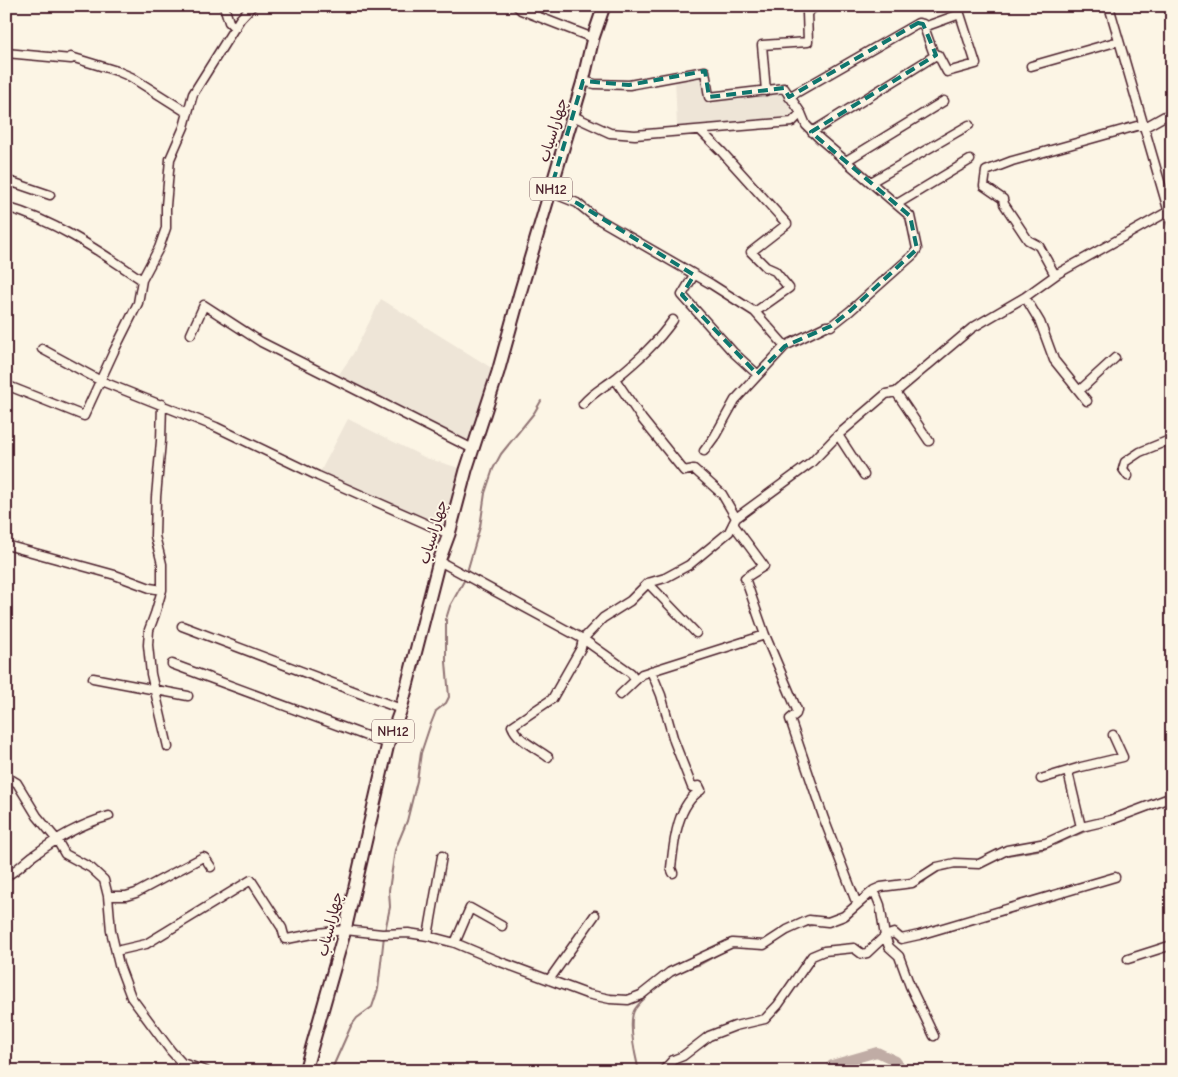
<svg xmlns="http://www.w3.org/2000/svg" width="1178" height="1077" font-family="'Comic Neue','Playpen Sans Arabic',sans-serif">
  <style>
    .built { fill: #eee5d7 }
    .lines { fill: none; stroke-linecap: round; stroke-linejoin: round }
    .stream { stroke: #917474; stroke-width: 2 }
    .river { stroke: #c0aca5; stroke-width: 10 }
    .minor-casing { stroke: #4a1f2b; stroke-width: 11 }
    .highway-casing { stroke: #4a1f2b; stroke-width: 15 }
    .minor { stroke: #fcf5e5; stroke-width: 8 }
    .highway { stroke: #fcf5e5; stroke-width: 11 }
    .marked { fill: none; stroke: #0f766e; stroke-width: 4; stroke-dasharray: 10 6; stroke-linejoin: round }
    .labels { text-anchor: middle; stroke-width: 4; stroke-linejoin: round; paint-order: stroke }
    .shield { fill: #fcf5e5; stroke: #7f5f63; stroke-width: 1 }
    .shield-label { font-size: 14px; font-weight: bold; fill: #4a1f2b }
    .street-label { font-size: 15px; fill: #4a1f2b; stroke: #fcf5e5 }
  </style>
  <rect width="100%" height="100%" fill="#fcf5e5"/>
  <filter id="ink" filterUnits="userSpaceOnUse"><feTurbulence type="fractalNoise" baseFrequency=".02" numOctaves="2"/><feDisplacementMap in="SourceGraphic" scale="10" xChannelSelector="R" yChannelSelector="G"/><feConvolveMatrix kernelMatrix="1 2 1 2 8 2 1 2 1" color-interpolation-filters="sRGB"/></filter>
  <g filter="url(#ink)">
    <path class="built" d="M701,75L703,95L758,92L777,85L796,119L677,127L675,77Z
      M381,299L498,372L473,449L335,380L353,354Z
      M348,419L426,458L466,470L449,534L318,476Z"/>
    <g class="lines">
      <path class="stream" d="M467,572L480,527L485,493L493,469L501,454L534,413L541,401
        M1138,814L1172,802
        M1002,856L1044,849L1090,829
        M949,868L965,867
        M915,885L924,882L928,877
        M827,925L848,919L867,901
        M803,927L818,924
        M385,931L390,907L389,890L395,850L407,821L417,781L421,753L430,726L436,711L446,703L449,697L446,662V619L450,606L465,579
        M783,937L794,931
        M680,971L701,964L724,951
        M331,1071L351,1026L357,1018L372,1007L378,989L384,936
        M635,1071L638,1067C635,1054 627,1021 635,1009C642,999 652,992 660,984"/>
      <path class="river" d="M829,1071L832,1065L877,1052L896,1061L903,1071"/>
      <g class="minor-casing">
        <path id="minor" d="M224,6L229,22L235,28
          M517,6L521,10L593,38
          M1109,6L1172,223
          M6,53L71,59V57L117,71L131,77L188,113
          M1031,66L1119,41
          M583,81L595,84L629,85L705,71L709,97L784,88L801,113L806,125L820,139L910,216L917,249L914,254L850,311L831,326H826L785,346L735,400L715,436L704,451
          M766,91L762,45L808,42L807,13L816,6
          M789,97L918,23L923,24L933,52L936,55H938L947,72L976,64L960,14L924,27
          M573,116L610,133L635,135L792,122L801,113
          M1145,127L1172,112
          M700,130L722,152L787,224L751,252L766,267L775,271L789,288L755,312
          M812,132L936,55
          M846,161L944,101
          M6,180L50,195
          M871,182L969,125
          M550,192L577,203L593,216L711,284L755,312L785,346
          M897,204L970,160
          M6,207C56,221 99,251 142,280
          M694,275L682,295L733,352L757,374
          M1055,275L1039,246L1028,240L1004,204L1003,199L984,186L986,171L1012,161L1144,124
          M1025,297L1040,322L1054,360L1087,401
          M191,334L204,305L261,342L473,449
          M42,349L101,381L216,427L318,476L449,534
          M615,379L642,419L684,471L694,469L722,494L736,518
          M6,385L84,416L114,351L138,303L142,280L159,248L166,228V206L170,159L184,127L193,94L240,19L252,6
          M1079,391L1115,358
          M896,392L929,441
          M162,404L161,441L156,497L155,536L162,564V590L155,614L149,630L148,645L151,674L168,747
          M583,404C592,393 604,387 616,378C638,360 657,343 673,320
          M838,435L864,475
          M1128,476L1123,469L1125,462L1140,452L1172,439
          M733,524L764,566L745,578L765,635L797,710L796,714L790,719L824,819L855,899L860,902
          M6,545L115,575L150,588L162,590
          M439,561L583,639L631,673L636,680
          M648,583L696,633
          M182,626L401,709
          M172,664L388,744
          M651,671L661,695L674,741L692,787L699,786L701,790C677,805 674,841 671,868L673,873
          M93,678L188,696
          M620,695L642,674L765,635
          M548,757C536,748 517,740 512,726L552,699L581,648L583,639L603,618L630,601L648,583L665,578L689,565L729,532L736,518L811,463L838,435L886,394L896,392L972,328L1025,297L1057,274L1169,211
          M1068,772L1081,827
          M6,778L12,780L17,783L37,816L57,840L65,854L91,868L104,880L108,896L111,931L119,965L131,997L171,1051L182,1063L206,1071
          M1041,779L1081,767L1123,757L1113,735
          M6,876C17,871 24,862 34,855C59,837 79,825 109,816
          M874,890L880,905L885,936L889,947L899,956L910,986L934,1036
          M108,896H126L136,893L203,857L205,858L211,867
          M428,936L442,856
          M455,943L470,908L502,926
          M116,951L146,944L251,880L282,928L285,939H287L318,933L345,930L382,934L408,933L428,936L455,943L498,961L587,994L610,999L628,1000L641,995L670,972L732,943L764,945L787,930L809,920L828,922L844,916L874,890L881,887L912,883L937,867L955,863L979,864L1007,850L1046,843L1081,827L1111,820L1172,797
          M1128,959L1172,945
          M549,980L595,915
          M663,1071L673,1060L683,1056L709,1036L735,1026L765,1019L778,1005L812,956L824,951L854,948L862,954L867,953L885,936L894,933L901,939L919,935L1115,877"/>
      </g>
      <g class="highway-casing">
        <path id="highway" d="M305,1071L345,930L388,744L401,709L439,561L449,534L466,470L498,372L520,293L583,81L593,38L604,6"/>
      </g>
      <use href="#minor" class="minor"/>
      <use href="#highway" class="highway"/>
    </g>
  </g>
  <path class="marked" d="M918,23L923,24L936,55L811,132L910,216L917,249L850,311L831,326L785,346L757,374L682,295L694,275L577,203L550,192L583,81L629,85L705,71L709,97L784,88L789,97Z"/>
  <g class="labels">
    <g class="shield">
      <rect x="530" y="177.5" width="42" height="23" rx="4"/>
      <rect x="372" y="719.5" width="42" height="23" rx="4"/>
    </g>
    <g class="shield-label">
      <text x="551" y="194">NH12</text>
      <text x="393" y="736">NH12</text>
    </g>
    <g class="street-label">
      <text transform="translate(553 130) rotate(-73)" y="5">چهاراسیاب</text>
      <text transform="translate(433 532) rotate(-73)" y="5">چهاراسیاب</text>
      <text transform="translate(330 924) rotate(-76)" y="5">چهاراسیاب</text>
    </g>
  </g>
  <rect width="1178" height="1077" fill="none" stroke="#fcf5e5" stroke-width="25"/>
  <rect x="12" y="12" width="1153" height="1052" fill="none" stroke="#4a1f2b" stroke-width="2" filter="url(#ink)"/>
</svg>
